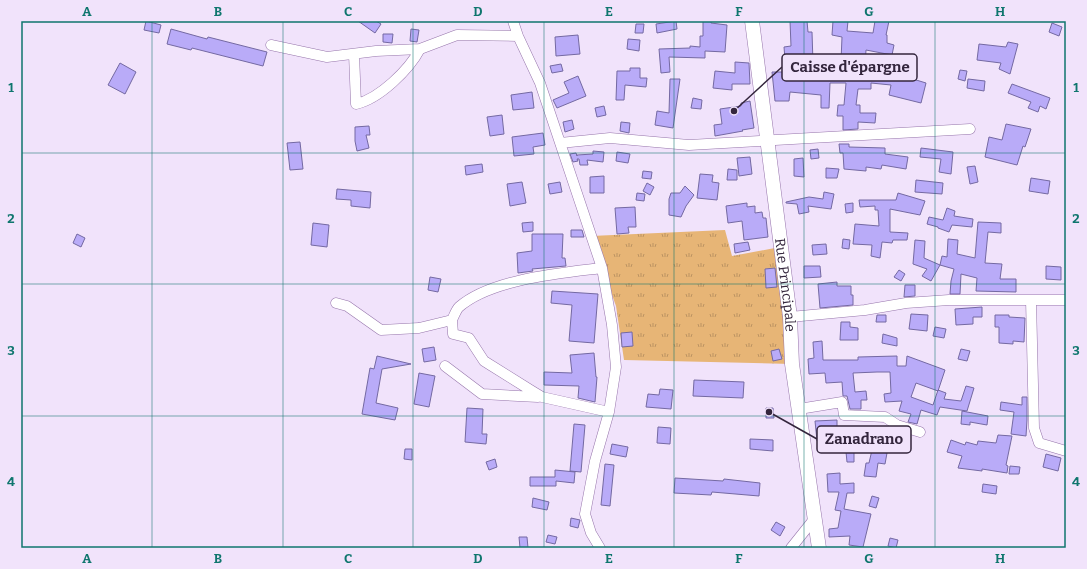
<svg xmlns="http://www.w3.org/2000/svg" width="1087" height="569" font-family="Bitter,serif">
  <style>
    .grass { fill: url(#grass-tufts) }
    .building { fill: #b9abf8; stroke: #7469a2 }
    .lines { fill: none; stroke-linecap: round; stroke-linejoin: round }
    .minor-casing { stroke: #9675ab; stroke-width: 11 }
    .secondary-casing { stroke: #9675ab; stroke-width: 15 }
    .minor { stroke: #fff; stroke-width: 10 }
    .secondary { stroke: #fff; stroke-width: 14 }
    .grid { fill: none; stroke: #0f766e; stroke-width: 1; stroke-opacity: 0.55 }
    .labels { text-anchor: middle; stroke-width: 3.5; stroke-linejoin: round; paint-order: stroke }
    .street-label { font-size: 14px; fill: #34263d; stroke: #f1e3fb }
    .leader { fill: none; stroke: #34263d; stroke-width: 1.5 }
    .callout-dot { fill: #34263d; stroke: #f1e3fb; stroke-width: 1.5 }
    .callout { fill: #f1e3fb; stroke: #34263d; stroke-width: 1.5 }
    .callout-label { font-size: 15px; text-anchor: middle; font-weight: bold; fill: #34263d }
    .neatline { fill: none; stroke: #0f766e; stroke-width: 1.5 }
    .grid-label { font-size: 13px; text-anchor: middle; font-weight: bold; fill: #0f766e }
  </style>
  <defs>
    <pattern id="grass-tufts" width="24" height="20" patternUnits="userSpaceOnUse"><rect width="24" height="20" fill="#e7b576"/><path d="M3 7l-1-3M5 7V3M7 7l1-3M15 17l-1-3M17 17v-4M19 17l1-3" fill="none" stroke="#bc9362"/></pattern>
  </defs>
  <rect width="100%" height="100%" fill="#f1e3fb"/>
  <path class="grass" d="M725,230L732,256L780,247L792,364L624,360L616,306L591,236Z"/>
  <path class="building" d="M146,21L161,25L159,33L144,30Z
    M358,21H376L381,24L375,33Z
    M676,21L677,29L657,33L656,24Z
    M703,21H711V23L727,25L725,52L705,51V58L669,57L670,72L661,73L659,49L690,48V46L700,47V36H703Z
    M790,21H807L808,32H812L813,63L828,62V60L841,61L842,37L832,35L833,21H848L847,31L873,33L875,21H889L886,35H887V43L894,45L892,55L866,50L865,66L887,69V72L903,77L904,71L914,73L913,79L926,83L921,103L889,95L891,85L871,83V89H858L856,105H860V113H876L875,123L858,122V129L843,130V116H837L838,105H844L846,83H830L829,108H821V95L790,92L789,101H775L772,72H783V59H785L784,47L791,46Z
    M1052,23L1062,27L1059,36L1049,32Z
    M636,24H644L643,33H635Z
    M171,29L207,39L208,37L267,52L263,66L192,48L191,50L167,44Z
    M411,29L419,30L417,42L410,41Z
    M383,34H393L392,43L383,42Z
    M578,35L580,54L556,56L555,37Z
    M628,39L640,40L639,51L627,49Z
    M1008,42L1018,44L1010,74L999,69L1001,63L977,60L979,44L1006,47Z
    M735,62L749,63L750,84H732V90L713,88L715,71L735,73Z
    M120,63L136,72L125,94L108,85Z
    M561,64L563,71L552,73L550,66Z
    M630,68H640V78H647L646,87L625,85L624,100H616L617,71H630Z
    M960,70L967,71L965,81L958,79Z
    M578,76L586,96L557,108L553,100L569,93L564,82Z
    M670,79H680L673,128L655,125L657,111L669,113Z
    M968,79L985,81L984,91L967,88Z
    M1012,84L1050,98L1046,109L1040,106L1038,112L1028,108L1031,102L1008,93Z
    M532,92L534,108L513,110L511,95Z
    M693,98L702,100L701,109L691,108Z
    M750,101L754,128L742,130L743,131L715,136L714,125L722,124L720,109L741,106V103Z
    M604,106L606,115L597,117L595,108Z
    M502,115L504,134L490,136L487,117Z
    M572,120L574,129L565,132L563,122Z
    M621,122L630,123L629,133L620,131Z
    M1006,124L1031,129L1025,147L1023,146L1017,165L985,157L989,137L1002,140Z
    M369,126L370,135H366L369,148L357,151L355,141V127Z
    M543,133L545,145L533,147L534,154L514,156L512,137Z
    M300,142L303,169L290,170L287,143Z
    M839,144H849V147L885,148V154L908,157L906,169L882,165L881,169L866,167V171L844,169L843,153H840Z
    M921,148L953,152L951,174L939,172L941,159L920,157Z
    M818,149L819,158L811,159L810,150Z
    M593,151L604,152L603,162L587,160L588,165H580L579,159H577L578,161L573,162L570,154L576,153L577,156V155L593,154Z
    M617,152L630,154L628,163L616,161Z
    M750,157L752,174L739,176L737,158Z
    M803,158L804,177L794,176V159Z
    M482,164L483,172L466,175L465,166Z
    M975,166L978,182L970,184L967,167Z
    M826,168L839,169L837,178H826Z
    M728,169L737,170V180H727Z
    M643,171L652,172L651,179L642,178Z
    M700,174L713,175L712,182L719,183L717,200L697,198Z
    M604,176V193H590V177Z
    M1031,178L1050,181L1048,194L1029,191Z
    M916,180L943,183L942,194L915,192Z
    M522,182L526,203L510,206L507,184Z
    M560,182L562,192L550,194L548,184Z
    M647,183L654,187L650,195L643,191Z
    M685,186L694,195L686,206L681,217L669,215V199L671,193H680Z
    M337,189L371,192L370,208L351,206V200L336,199Z
    M824,192L834,194L831,209L808,206L809,212L799,214L797,204L786,203V202L809,197L823,199Z
    M637,193L645,194L644,201L636,200Z
    M898,193L925,201L920,215L890,209V232L908,233L907,240H893L892,243L882,242L880,258L871,256L872,245L853,244L855,224L879,226L878,210H875V206L860,207L859,200H896Z
    M747,203V207L755,206V213L762,212L763,218H766L768,237L744,240L742,221L728,223L726,206Z
    M853,203V212L846,213L845,204Z
    M635,207L636,227H628L629,233L617,234L615,208Z
    M947,208L955,211L954,216L973,219L972,227L952,225L949,232L938,228V227L927,224L929,217L943,220Z
    M533,222V231L523,232L522,223Z
    M978,222L1001,223V233L988,232L985,263L1002,264L1000,279H1016V292L976,291L977,278L961,274L960,294H950L951,281L954,269L940,265L942,256L947,257L948,239L958,240L957,254L975,258Z
    M313,223L329,225L327,247L311,245Z
    M571,230H582L584,237H571Z
    M77,234L85,238L81,247L73,243Z
    M532,234H563L562,258H565L566,266L532,269L533,271L518,273L517,253L532,251Z
    M843,239L850,240L849,249L842,248Z
    M915,240L925,241L924,258L940,265L931,281L922,276L927,269L913,264Z
    M748,242L750,250L735,253L734,244Z
    M826,244L827,254L813,255L812,245Z
    M804,266H820L821,277L804,278Z
    M1046,266L1061,267V280L1046,279Z
    M775,268L777,287L766,288L765,269Z
    M899,270L905,274L901,281L894,277Z
    M430,277L441,279L438,292L428,290Z
    M837,282V286H851V295H853V305L820,308L818,284Z
    M905,285H915V296L904,297Z
    M552,291L598,294L594,343L569,341L572,305L551,303Z
    M982,307V317H973V324L956,325L955,309Z
    M911,314L928,315L927,331L909,329Z
    M877,315H886V322H876Z
    M995,315H1009V317L1025,318L1024,342L1013,341V344L999,343V327H995Z
    M841,322H850V327L858,328V340H840Z
    M935,327L946,329L944,338L933,336Z
    M632,332L633,346L622,347L621,333Z
    M883,334L897,338V346L882,343Z
    M822,341L823,360H858V357L897,356V366H906L907,356L945,370L938,391L916,383L911,397L933,405L938,390L946,393L944,399L961,401L966,386L974,388L967,411L940,407L937,415L921,410L917,424L908,422L911,414L899,411L902,401L885,402L884,394L891,393L890,372H877L853,373L855,392L866,391L867,400H861V409H850L847,396H843L842,382L826,383L825,373L809,374L808,359L814,358L813,342Z
    M434,347L436,360L424,362L422,349Z
    M779,349L782,359L773,361L771,351Z
    M961,349L970,351L967,361L958,359Z
    M594,353L596,377H597L595,402L578,398L579,386L544,385V372L572,373L570,355Z
    M377,356L411,364L382,369L376,403L398,408L395,420L362,414L370,368L374,369Z
    M419,373L435,376L429,407L414,404Z
    M694,380L744,382L743,398L693,396Z
    M660,389L673,390L671,409L646,407L648,394L659,395Z
    M1022,397H1027V420L1026,436L1011,434L1014,412L1000,410L1001,402L1022,405Z
    M467,408L483,409L482,434H487L486,444L465,442Z
    M766,408H773L774,418H766Z
    M962,411L988,416L987,425L970,422V425L961,424Z
    M837,420V438L844,437L847,450L833,452L831,439L817,441L815,421Z
    M574,424L585,425L581,472L570,471Z
    M658,427L671,428L670,444L657,443Z
    M998,435L1012,436L1006,465L1008,466L1007,473L982,469V471L958,468L962,456L947,452L951,440L965,445L966,442L977,445L978,441L996,443Z
    M750,439L773,440V451L750,449Z
    M612,444L628,447L626,457L610,454Z
    M405,449H412V460L404,459Z
    M872,450L887,453L885,464L878,463L876,477L864,476L866,463H869Z
    M854,451V462H847L846,452Z
    M1046,454L1061,458L1058,471L1043,467Z
    M495,459L497,467L489,470L486,462Z
    M605,464L614,465L610,506L601,505Z
    M1010,466L1020,467L1019,474H1009Z
    M555,470L575,472L574,483L556,481V486H530V477H555Z
    M840,473V484L854,483V493H847L844,509L871,514L863,547L849,545L850,536L829,537V529L838,528L841,511L835,510L839,492H828L827,474Z
    M675,478L723,481L724,479L760,483L759,496L712,492L711,495L674,493Z
    M983,484L997,486L996,494L982,492Z
    M872,496L879,498L876,508L869,506Z
    M533,498L549,502L547,510L532,507Z
    M571,518L580,520L578,528L570,526Z
    M776,522L785,527L780,536L771,530Z
    M548,535L557,537L555,544L546,542Z
    M519,537H527L528,548H520Z
    M890,538L898,540L896,548L888,546Z"/>
  <g class="lines">
    <g class="minor-casing">
      <path id="minor" d="M513,21L518,36L540,83L602,268L612,325L616,367L609,412L595,461L585,514L591,533L600,548
        M271,45L327,57L376,51L420,49
        M354,54L356,104C379,99 409,70 420,49L457,35L518,36
        M560,143L610,138L689,145L970,129
        M1031,300L1034,428L1039,443L1066,451
        M336,303L347,306L381,330L419,328L452,320C454,316 456,310 459,307C491,279 561,273 602,268
        M790,317L865,310L906,303L949,300H1066
        M452,320L453,334L469,338L484,361L532,391L542,397L609,412
        M445,366L482,394L538,397
        M799,409L842,402L844,415L885,417L897,425L920,432
        M791,548L815,518"/>
    </g>
    <g class="secondary-casing">
      <g id="secondary">
        <path id="s1" d="M752,21L790,317L792,364L819,548"/>
      </g>
    </g>
    <use href="#minor" class="minor"/>
    <use href="#secondary" class="secondary"/>
  </g>
  <path class="grid" d="M152,21V548M283,21V548M413,21V548M544,21V548M674,21V548M804,21V548M935,21V548M21,153H1066M21,284H1066M21,416H1066"/>
  <g class="labels">
    <g class="street-label">
      <text dy="5" stroke="none"><textPath href="#s1" startOffset="266">Rue Principale</textPath></text>
    </g>
  </g>
  <path class="leader" d="M734 111L782 67M769 412L817 439"/>
  <g class="callout-dot">
    <circle cx="734" cy="111" r="4"/>
    <circle cx="769" cy="412" r="4"/>
  </g>
  <g class="callout">
    <rect x="782" y="54" width="135" height="27" rx="4"/>
    <rect x="817" y="426" width="94" height="27" rx="4"/>
  </g>
  <g class="callout-label">
    <text x="850" y="72">Caisse d'épargne</text>
    <text x="864" y="444">Zanadrano</text>
  </g>
  <rect width="1087" height="569" fill="none" stroke="#f1e3fb" stroke-width="44"/>
  <rect x="22" y="22" width="1043" height="525" class="neatline"/>
  <g class="grid-label">
    <text x="87" y="16">A</text>
    <text x="218" y="16">B</text>
    <text x="348" y="16">C</text>
    <text x="478" y="16">D</text>
    <text x="609" y="16">E</text>
    <text x="739" y="16">F</text>
    <text x="869" y="16">G</text>
    <text x="1000" y="16">H</text>
    <text x="11" y="92">1</text>
    <text x="1076" y="92">1</text>
    <text x="11" y="223">2</text>
    <text x="1076" y="223">2</text>
    <text x="11" y="355">3</text>
    <text x="1076" y="355">3</text>
    <text x="11" y="486">4</text>
    <text x="1076" y="486">4</text>
    <text x="87" y="563">A</text>
    <text x="218" y="563">B</text>
    <text x="348" y="563">C</text>
    <text x="478" y="563">D</text>
    <text x="609" y="563">E</text>
    <text x="739" y="563">F</text>
    <text x="869" y="563">G</text>
    <text x="1000" y="563">H</text>
  </g>
</svg>
